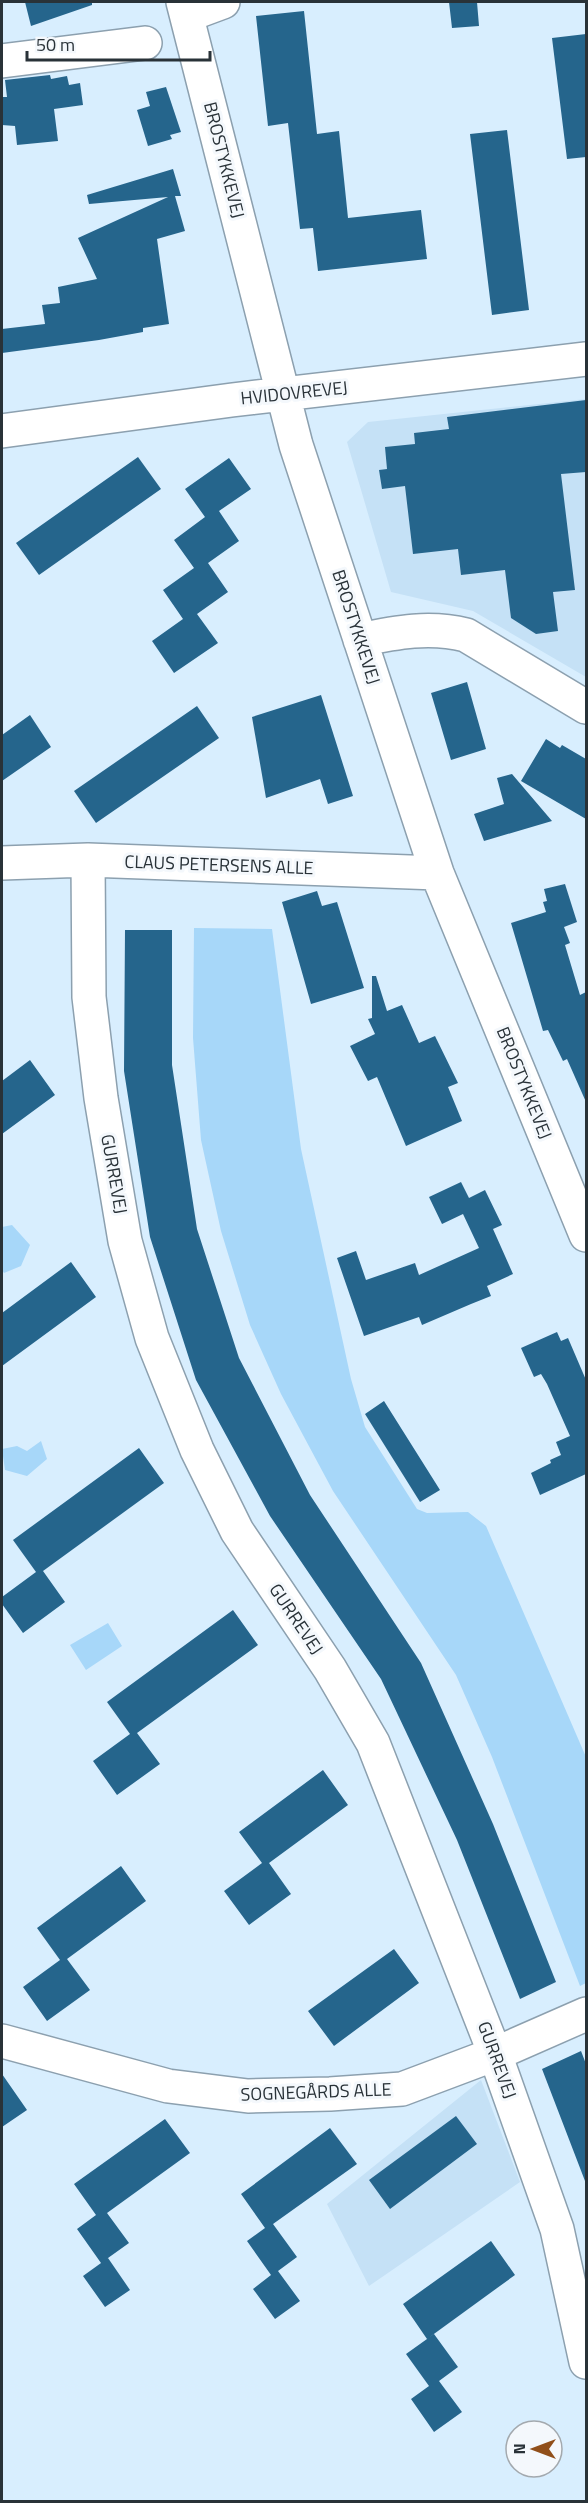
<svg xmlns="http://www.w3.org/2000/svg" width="588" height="2503" font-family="'Titillium Web',sans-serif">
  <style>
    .built { fill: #c5e1f6 }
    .green { fill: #a7d7f9 }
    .building { fill: #25658c }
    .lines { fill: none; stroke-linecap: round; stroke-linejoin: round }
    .minor-casing { stroke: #8ca0af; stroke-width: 36 }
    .minor { stroke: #fff; stroke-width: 33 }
    .labels { text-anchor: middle; stroke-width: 6; stroke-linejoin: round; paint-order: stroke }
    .street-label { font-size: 18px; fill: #293238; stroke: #f4f8fc }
  </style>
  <rect width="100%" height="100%" fill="#d8eefe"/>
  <path class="built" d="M586,399V677L473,611L391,592L347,442L368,422Z
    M481,2080L520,2182L369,2286L327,2204Z"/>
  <path class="green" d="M194,928L272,929L301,1149L351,1379L365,1427L417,1509L427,1513L468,1512L486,1526L586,1757V1983L580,1986L492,1757L456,1675L333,1491L281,1394L250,1325L221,1231L201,1140L193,1038Z
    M12,1225L30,1245L21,1266L4,1273L2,1270V1227Z
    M41,1441L47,1459L27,1476L5,1470L2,1449L17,1446L27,1451Z
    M108,1623L122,1646L86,1670L70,1645Z"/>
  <path class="building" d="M25,2H92V5L31,26Z
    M449,2H477L479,26L452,28Z
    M304,11L317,134L339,131L348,218L421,210L427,259L318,271L313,228L300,229L288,123L268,126L256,16Z
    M586,34V157L567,159L552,38Z
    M50,75L51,79L67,76L69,85L80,83L83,105L54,109L58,141L17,145L15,126L2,125V97H7L5,80Z
    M166,87L181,132L170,135L172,139L148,146L137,110L150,106L146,92Z
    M507,130L529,310L492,315L470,134Z
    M173,169L181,196H175L185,231L157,239L169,324L143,328V332L99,340L2,353V329L45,324L42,305L60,303L58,287L97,279L78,238L168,197L89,204L87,195Z
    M586,400V472L561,474L575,590L553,592L558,631L536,634L511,618L505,570L461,575L458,549L413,554L405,486L382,489L379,470L387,469L385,447L415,444L414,433L449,429L447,417Z
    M138,457L161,489L39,575L16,543Z
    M229,458L251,489L219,511L239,541L208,563L228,592L197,614L218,643L174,673L152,641L183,619L163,590L194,568L174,540L205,517L185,489Z
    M467,682L486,749L451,760L431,693Z
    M321,695L353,796L328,804L320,779L266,798L252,717Z
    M197,706L219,738L96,823L74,791Z
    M30,715L51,747L2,781V735Z
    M546,739L560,748L562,745L586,759V819L521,781Z
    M512,774L552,821L484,841L474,814L504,804L497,778Z
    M565,884L577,922L564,927L570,943L565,945L580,995L586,992V1102L567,1059L563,1061L548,1030L543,1031L511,923L546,912L543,902L547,901L544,889Z
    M317,891L322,906L337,902L364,988L311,1004L282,902Z
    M125,930H172V1065L197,1229L239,1358L310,1495L421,1663L493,1824L556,1982L520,1999L457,1840L381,1679L270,1516L196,1380L150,1237L124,1071Z
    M372,976H376L387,1011L402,1005L419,1043L435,1036L458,1083L448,1087L462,1121L406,1146L377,1077L368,1081L350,1046L375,1034L368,1019L372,1018Z
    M30,1060L55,1095L2,1134V1081Z
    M461,1182L469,1198L485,1190L502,1225L493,1229L513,1274L487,1286L491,1296L471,1304L422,1325L419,1317L364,1336L337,1258L356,1251L366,1280L415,1263L419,1275L479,1248L463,1214L442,1224L429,1197Z
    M71,1262L96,1297L2,1366V1313Z
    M557,1332L561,1341L568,1338L586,1380V1474L540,1495L531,1473L551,1463L550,1460L561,1455L556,1442L570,1436L547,1384L541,1374L534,1377L521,1348Z
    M384,1401L440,1490L420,1502L365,1414Z
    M139,1448L164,1483L43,1571L65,1602L23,1633L2,1604V1597L36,1572L13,1540Z
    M233,1610L258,1645L137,1733L160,1764L117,1795L93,1761L130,1734L107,1702Z
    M323,1770L348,1805L269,1863L291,1894L249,1925L224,1891L262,1863L239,1832Z
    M121,1866L146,1901L67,1959L90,1990L47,2021L23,1987L60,1960L37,1928Z
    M394,1949L419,1983L334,2046L308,2011Z
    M581,2051L586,2064L585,2181L542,2069Z
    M2,2074L27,2110L2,2127Z
    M456,2116L477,2144L390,2209L369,2180Z
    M165,2119L190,2153L107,2213L129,2243L101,2263L77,2229L96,2215L74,2184Z
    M330,2128L357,2164L273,2224L297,2257L278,2271L300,2301L275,2319L253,2289L271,2275L247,2241L265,2228L241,2194Z
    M491,2241L515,2275L427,2339L403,2304Z
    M108,2258L130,2290L105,2307L83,2276Z
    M434,2334L458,2367L439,2381L462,2412L434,2432L411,2399L429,2386L406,2354Z"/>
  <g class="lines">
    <g class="minor-casing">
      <path id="minor" d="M183,2L296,445L437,873L586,1235
        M188,15L223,2
        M2,61L145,43
        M2,431L232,400L586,359
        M360,640C397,632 430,626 466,635L586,707
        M88,860L89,997L101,1098L125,1241L152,1338L197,1450L237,1531L330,1669L373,1743L495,2054L557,2229L586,2362
        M2,863L88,860L437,873
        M2,2041L168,2086L248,2096L330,2094L402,2089L495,2054L586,2014"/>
    </g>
    <use href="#minor" class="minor"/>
  </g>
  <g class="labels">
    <g class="street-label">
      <text transform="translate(224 160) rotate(76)" y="6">BROSTYKKEVEJ</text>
      <text transform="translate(294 393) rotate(-6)" y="6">HVIDOVREVEJ</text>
      <text transform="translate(356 627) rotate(72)" y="6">BROSTYKKEVEJ</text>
      <text transform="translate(219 865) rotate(2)" y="6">CLAUS PETERSENS ALLE</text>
      <text transform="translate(524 1083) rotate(68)" y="6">BROSTYKKEVEJ</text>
      <text transform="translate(114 1174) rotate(80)" y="6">GURREVEJ</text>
      <text transform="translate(296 1619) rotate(56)" y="6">GURREVEJ</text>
      <text transform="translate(497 2060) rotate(70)" y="6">GURREVEJ</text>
      <text transform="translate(316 2092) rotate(-2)" y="6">SOGNEGÅRDS ALLE</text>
    </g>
  </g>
  <rect width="588" height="2503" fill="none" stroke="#293238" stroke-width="6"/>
  <g transform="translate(534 2449) rotate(270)"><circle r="28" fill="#f4f8fc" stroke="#a3a9ae" stroke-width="1.5"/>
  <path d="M0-4.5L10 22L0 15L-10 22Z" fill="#904f1a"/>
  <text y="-9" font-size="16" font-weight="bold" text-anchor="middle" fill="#293238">N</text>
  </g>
  <path d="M27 51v9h183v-9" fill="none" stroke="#293238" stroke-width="3"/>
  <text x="36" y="51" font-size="18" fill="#293238" stroke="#f4f8fc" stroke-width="4.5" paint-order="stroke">50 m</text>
</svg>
